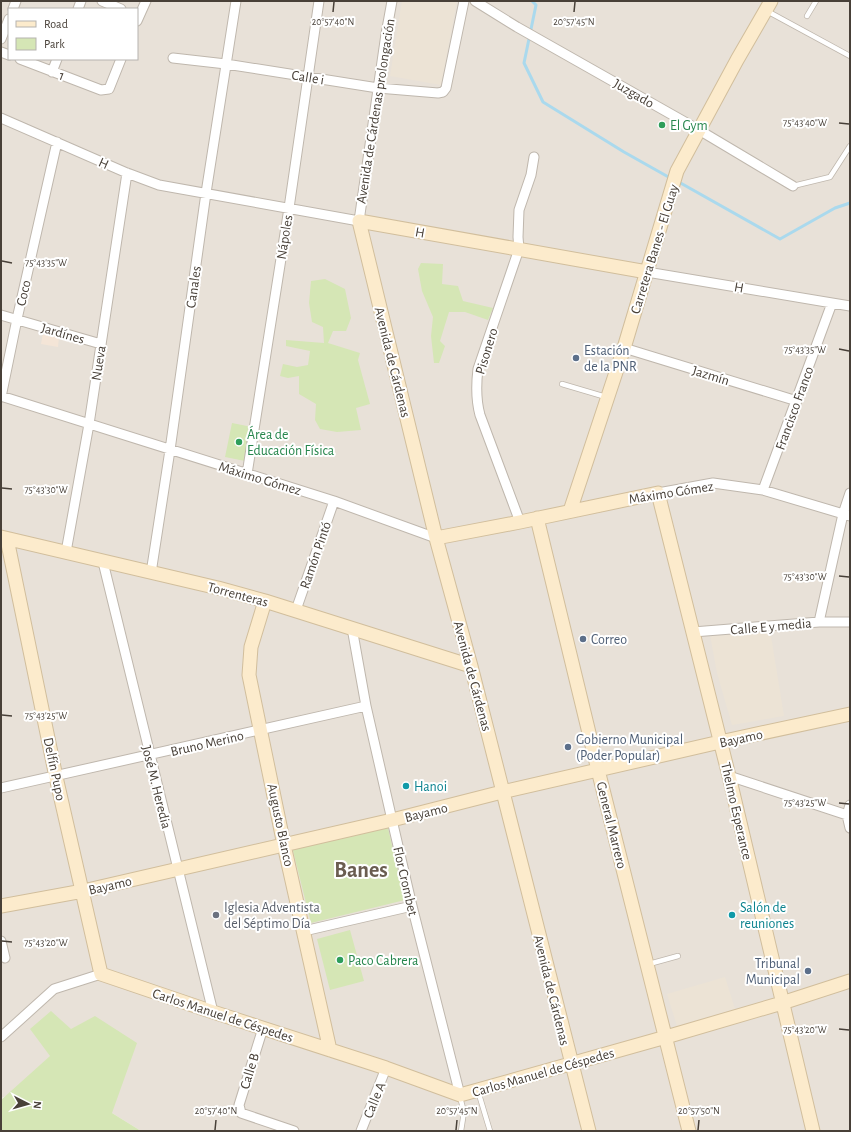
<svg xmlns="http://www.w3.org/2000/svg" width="851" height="1132" font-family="'Alegreya Sans',sans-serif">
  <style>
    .residential { fill: #e8e1d8; fill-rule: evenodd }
    .commercial { fill: #f4e5d7 }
    .education { fill: #ece3d5 }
    .green { fill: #d5e6b5 }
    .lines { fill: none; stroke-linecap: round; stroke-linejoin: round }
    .stream { stroke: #aad9ed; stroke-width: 3 }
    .lane-casing { stroke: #bfb7ad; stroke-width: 6 }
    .street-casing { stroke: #bfb7ad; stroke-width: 11 }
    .secondary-casing { stroke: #d1be9c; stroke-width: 15 }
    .lane { stroke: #fff; stroke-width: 4.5 }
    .street { stroke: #fff; stroke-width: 9 }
    .secondary { stroke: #fcebcc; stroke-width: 13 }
    .ticks { fill: none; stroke: #484038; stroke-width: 1.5 }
    .leisure-dot { fill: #2e9e5b; stroke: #fff; stroke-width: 1.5 }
    .service-dot { fill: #5c6f8a; stroke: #fff; stroke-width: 1.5 }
    .culture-dot { fill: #0f9aa8; stroke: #fff; stroke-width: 1.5 }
    .worship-dot { fill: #6b7280; stroke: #fff; stroke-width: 1.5 }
    .labels { text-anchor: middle; stroke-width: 4; stroke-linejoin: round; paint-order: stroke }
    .street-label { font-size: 14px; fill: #484038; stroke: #fff }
    .leisure-label { font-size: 14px; fill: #27864d; stroke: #fff; text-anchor: start }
    .service-label { font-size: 14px; fill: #4e5e75; stroke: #fff; text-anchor: start }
    .culture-label { font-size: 14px; fill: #0d838f; stroke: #fff; text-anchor: start }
    .worship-label { font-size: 14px; fill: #5b616d; stroke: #fff; text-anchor: start }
    .town-label { font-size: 22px; font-weight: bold; fill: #6a5d50; stroke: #fff }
    .ticks-label { font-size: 10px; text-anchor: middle; fill: #484038; stroke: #fff; stroke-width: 4; stroke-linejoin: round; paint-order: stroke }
  </style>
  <rect width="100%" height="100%" fill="#f4f0ea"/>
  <path class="residential" d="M1,1H850V1131H141L56,1078L1,1098ZM9,9H137V59H9Z"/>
  <path class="commercial" d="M43,333L59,337L58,347L41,344Z"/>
  <path class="education" d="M402,1H457L441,85L390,76Z
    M770,630L784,716L732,725L717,673L710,635Z
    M725,977L735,1009L677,1026L667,994Z"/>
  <path class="green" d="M421,263L443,264L442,284L458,286L463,301L493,308L488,320L465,312H449L440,341L445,346L439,363H434L431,336L433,317L422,291L418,269Z
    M325,279L345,289L351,318L346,331H333L328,343L360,353L358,360L370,404L356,408L361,430L337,432L320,429L315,420L316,404L299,394V376L288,378L280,376L283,364L297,367L308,365L310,351L286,346V340L324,343L323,327L312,322L309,303L311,281Z
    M232,423L252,427L245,461L225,457Z
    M387,824L405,900L311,923L292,847Z
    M350,930L364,981L330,990L317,939Z
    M51,1011L71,1029L95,1016L137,1043L112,1113L141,1131H1V1100L50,1056L30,1029Z"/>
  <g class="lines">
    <path class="stream" d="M532,1L536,5L524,63L543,102L624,152L672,179
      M677,181L780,239L835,208L850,203"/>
    <g class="lane-casing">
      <path id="lane" d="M767,11L850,56
        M807,16L816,1
        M793,186L830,177L850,146
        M562,384L606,397
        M649,964L678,956
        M478,1091L490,1131
        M460,1097L464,1112L461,1131"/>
    </g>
    <g class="street-casing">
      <path id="street" d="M102,1L121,9
        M475,1L517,27L699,130L793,186
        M13,9L16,1
        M78,9L81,1
        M137,21L146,1
        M1,39L9,19
        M1,52L9,55
        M173,58L226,64L378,88L438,93L443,92L446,88L464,1
        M20,59L101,90L109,89L121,59
        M52,72L57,59
        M1,118L127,173L159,185L359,221L386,34L392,1
        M647,272L850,306
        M1,315L101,344
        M624,348L797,401
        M1,396L334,501L436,538
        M1,397L17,319L57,142
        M247,474L289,208L319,1
        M763,490L832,303
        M658,493L713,483L763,490L850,516
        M520,522L480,415C476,400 476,385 478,369L519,249L518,237L519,210L531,175L534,157
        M66,552L89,424L127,173
        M103,562L213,1012
        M151,573L170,450L206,193L236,1
        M296,610L334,501
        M819,622L843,514L850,493
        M352,628L366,706L392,820L412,906L460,1095
        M693,632L819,622H850
        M729,776L850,816
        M1,788L366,706
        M850,805L847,815L850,828
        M304,931L412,906
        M1,941L5,958
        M263,1028L239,1105L241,1113L294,1131
        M1,1037L54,989L101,974
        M361,1131L386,1068"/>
    </g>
    <g class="secondary-casing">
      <path id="secondary" d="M570,511L624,348L677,171L737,60L771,1
        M537,518L598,770L689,1131
        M1,537L218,588L265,601L471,666
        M436,538L520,522L658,493L729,776L813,1131
        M7,539L56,777L101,974L213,1012L386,1068L460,1095L666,1037L782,1003L850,981
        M265,601L251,647L249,675L284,845L330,1050
        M1,906L83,891L392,820L502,792L720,742L850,714
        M589,1131L471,666L436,538L359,221L647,272"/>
    </g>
    <use href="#lane" class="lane"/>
    <use href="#street" class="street"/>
    <use href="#secondary" class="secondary"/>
  </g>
  <path class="ticks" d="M333,12L334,2M574,12L575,2M839,123L849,124M2,261L12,263M839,349L849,351M2,488L12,489M839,576L849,577M2,715L12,716M839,803L849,804M2,941L12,942M839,1029L849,1030M215,1130L216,1120M456,1130L457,1120M698,1130L699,1120"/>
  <g class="leisure-dot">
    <circle cx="662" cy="125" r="4"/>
    <circle cx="239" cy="442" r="4"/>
    <circle cx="340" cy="960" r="4"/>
  </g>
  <g class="service-dot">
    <circle cx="576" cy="358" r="4"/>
    <circle cx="583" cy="639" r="4"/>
    <circle cx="568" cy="747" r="4"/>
    <circle cx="808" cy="971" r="4"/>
  </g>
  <g class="culture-dot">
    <circle cx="406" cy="786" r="4"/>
    <circle cx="732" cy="915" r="4"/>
  </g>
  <circle class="worship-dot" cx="216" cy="915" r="4"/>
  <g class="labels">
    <g class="street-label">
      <text transform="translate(62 75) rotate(21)" y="5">1</text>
      <text transform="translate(308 77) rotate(9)" y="5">Calle i</text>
      <text transform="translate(634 93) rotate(30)" y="5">Juzgado</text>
      <text transform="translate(375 111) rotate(-81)" y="5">Avenida de Cárdenas prolongación</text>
      <text transform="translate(104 163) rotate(24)" y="5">H</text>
      <text transform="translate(420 232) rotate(10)" y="5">H</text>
      <text transform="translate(284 237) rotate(-81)" y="5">Nápoles</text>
      <text transform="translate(654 249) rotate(-73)" y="5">Carretera Banes - El Guay</text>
      <text transform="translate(193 287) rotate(-82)" y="5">Canales</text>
      <text transform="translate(739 287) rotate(10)" y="5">H</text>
      <text transform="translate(23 293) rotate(-77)" y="5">Coco</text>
      <text transform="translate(63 333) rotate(16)" y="5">Jardínes</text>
      <text transform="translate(486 351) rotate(-73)" y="5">Pisonero</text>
      <text transform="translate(393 362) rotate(76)" y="5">Avenida de Cárdenas</text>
      <text transform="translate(98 363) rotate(-81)" y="5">Nueva</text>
      <text transform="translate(711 375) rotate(17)" y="5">Jazmín</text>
      <text transform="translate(794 408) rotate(-70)" y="5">Francisco Franco</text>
      <text transform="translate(260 478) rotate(17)" y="5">Máximo Gómez</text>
      <text transform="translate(671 492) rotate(-9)" y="5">Máximo Gómez</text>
      <text transform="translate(315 555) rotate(-71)" y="5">Ramón Pintó</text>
      <text transform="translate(238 594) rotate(15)" y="5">Torrenteras</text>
      <text transform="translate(771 626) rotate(-5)" y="5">Calle E y media</text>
      <text transform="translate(473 676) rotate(75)" y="5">Avenida de Cárdenas</text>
      <text transform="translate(741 738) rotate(-12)" y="5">Bayamo</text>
      <text transform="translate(207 743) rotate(-13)" y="5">Bruno Merino</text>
      <text transform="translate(55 769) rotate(78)" y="5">Delfín Pupo</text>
      <text transform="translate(157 787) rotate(76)" y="5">José M. Heredia</text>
      <text transform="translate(737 811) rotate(77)" y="5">Thelmo Esperance</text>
      <text transform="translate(426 812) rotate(-14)" y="5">Bayamo</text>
      <text transform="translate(281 825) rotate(78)" y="5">Augusto Blanco</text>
      <text transform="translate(612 825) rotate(76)" y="5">General Marrero</text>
      <text transform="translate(406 881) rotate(77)" y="5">Flor Crombet</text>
      <text transform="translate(110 885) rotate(-13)" y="5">Bayamo</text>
      <text transform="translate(552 990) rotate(76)" y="5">Avenida de Cárdenas</text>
      <text transform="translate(223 1015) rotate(18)" y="5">Carlos Manuel de Céspedes</text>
      <text transform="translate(249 1071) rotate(-73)" y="5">Calle B</text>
      <text transform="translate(543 1072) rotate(-16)" y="5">Carlos Manuel de Céspedes</text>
      <text transform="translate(374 1100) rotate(-68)" y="5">Calle A</text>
    </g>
    <g class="leisure-label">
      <text x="670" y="130">El Gym</text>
      <text x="247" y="439">Área de<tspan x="247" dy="16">Educación Física</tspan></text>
      <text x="348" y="965">Paco Cabrera</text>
    </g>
    <g class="service-label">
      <text x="584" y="355">Estación<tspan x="584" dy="16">de la PNR</tspan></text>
      <text x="591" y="644">Correo</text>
      <text x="576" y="744">Gobierno Municipal<tspan x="576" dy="16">(Poder Popular)</tspan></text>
      <text x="800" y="968" text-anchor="end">Tribunal<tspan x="800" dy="16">Municipal</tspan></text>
    </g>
    <g class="culture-label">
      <text x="414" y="791">Hanoi</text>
      <text x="740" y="912">Salón de<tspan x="740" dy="16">reuniones</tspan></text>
    </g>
    <g class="worship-label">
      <text x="224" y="912">Iglesia Adventista<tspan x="224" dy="16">del Séptimo Día</tspan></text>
    </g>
    <g class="town-label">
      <text x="361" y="877">Banes</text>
    </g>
  </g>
  <g class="ticks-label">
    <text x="333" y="25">20°57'40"N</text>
    <text x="574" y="25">20°57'45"N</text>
    <text x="805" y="126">75°43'40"W</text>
    <text x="46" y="266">75°43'35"W</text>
    <text x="805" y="353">75°43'35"W</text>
    <text x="46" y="493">75°43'30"W</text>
    <text x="805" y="580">75°43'30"W</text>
    <text x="46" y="719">75°43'25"W</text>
    <text x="805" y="806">75°43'25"W</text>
    <text x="46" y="946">75°43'20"W</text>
    <text x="805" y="1033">75°43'20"W</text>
    <text x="216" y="1114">20°57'40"N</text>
    <text x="457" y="1114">20°57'45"N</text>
    <text x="699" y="1114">20°57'50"N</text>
  </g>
  <rect width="851" height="1132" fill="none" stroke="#484038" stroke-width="4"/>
  <rect x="8" y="8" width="130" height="52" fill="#ffffff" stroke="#b6b3af"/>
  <rect x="16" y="21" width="20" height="6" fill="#fcebcc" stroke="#b6b3af"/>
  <text x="44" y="28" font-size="12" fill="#484038">Road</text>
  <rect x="16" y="38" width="20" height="12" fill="#d5e6b5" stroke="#b6b3af"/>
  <text x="44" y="48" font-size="12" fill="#484038">Park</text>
  <g transform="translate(28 1104) rotate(96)" stroke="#ffffff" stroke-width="3" paint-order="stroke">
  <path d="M0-3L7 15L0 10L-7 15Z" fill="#484038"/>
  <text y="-6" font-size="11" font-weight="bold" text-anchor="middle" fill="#484038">N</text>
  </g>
</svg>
